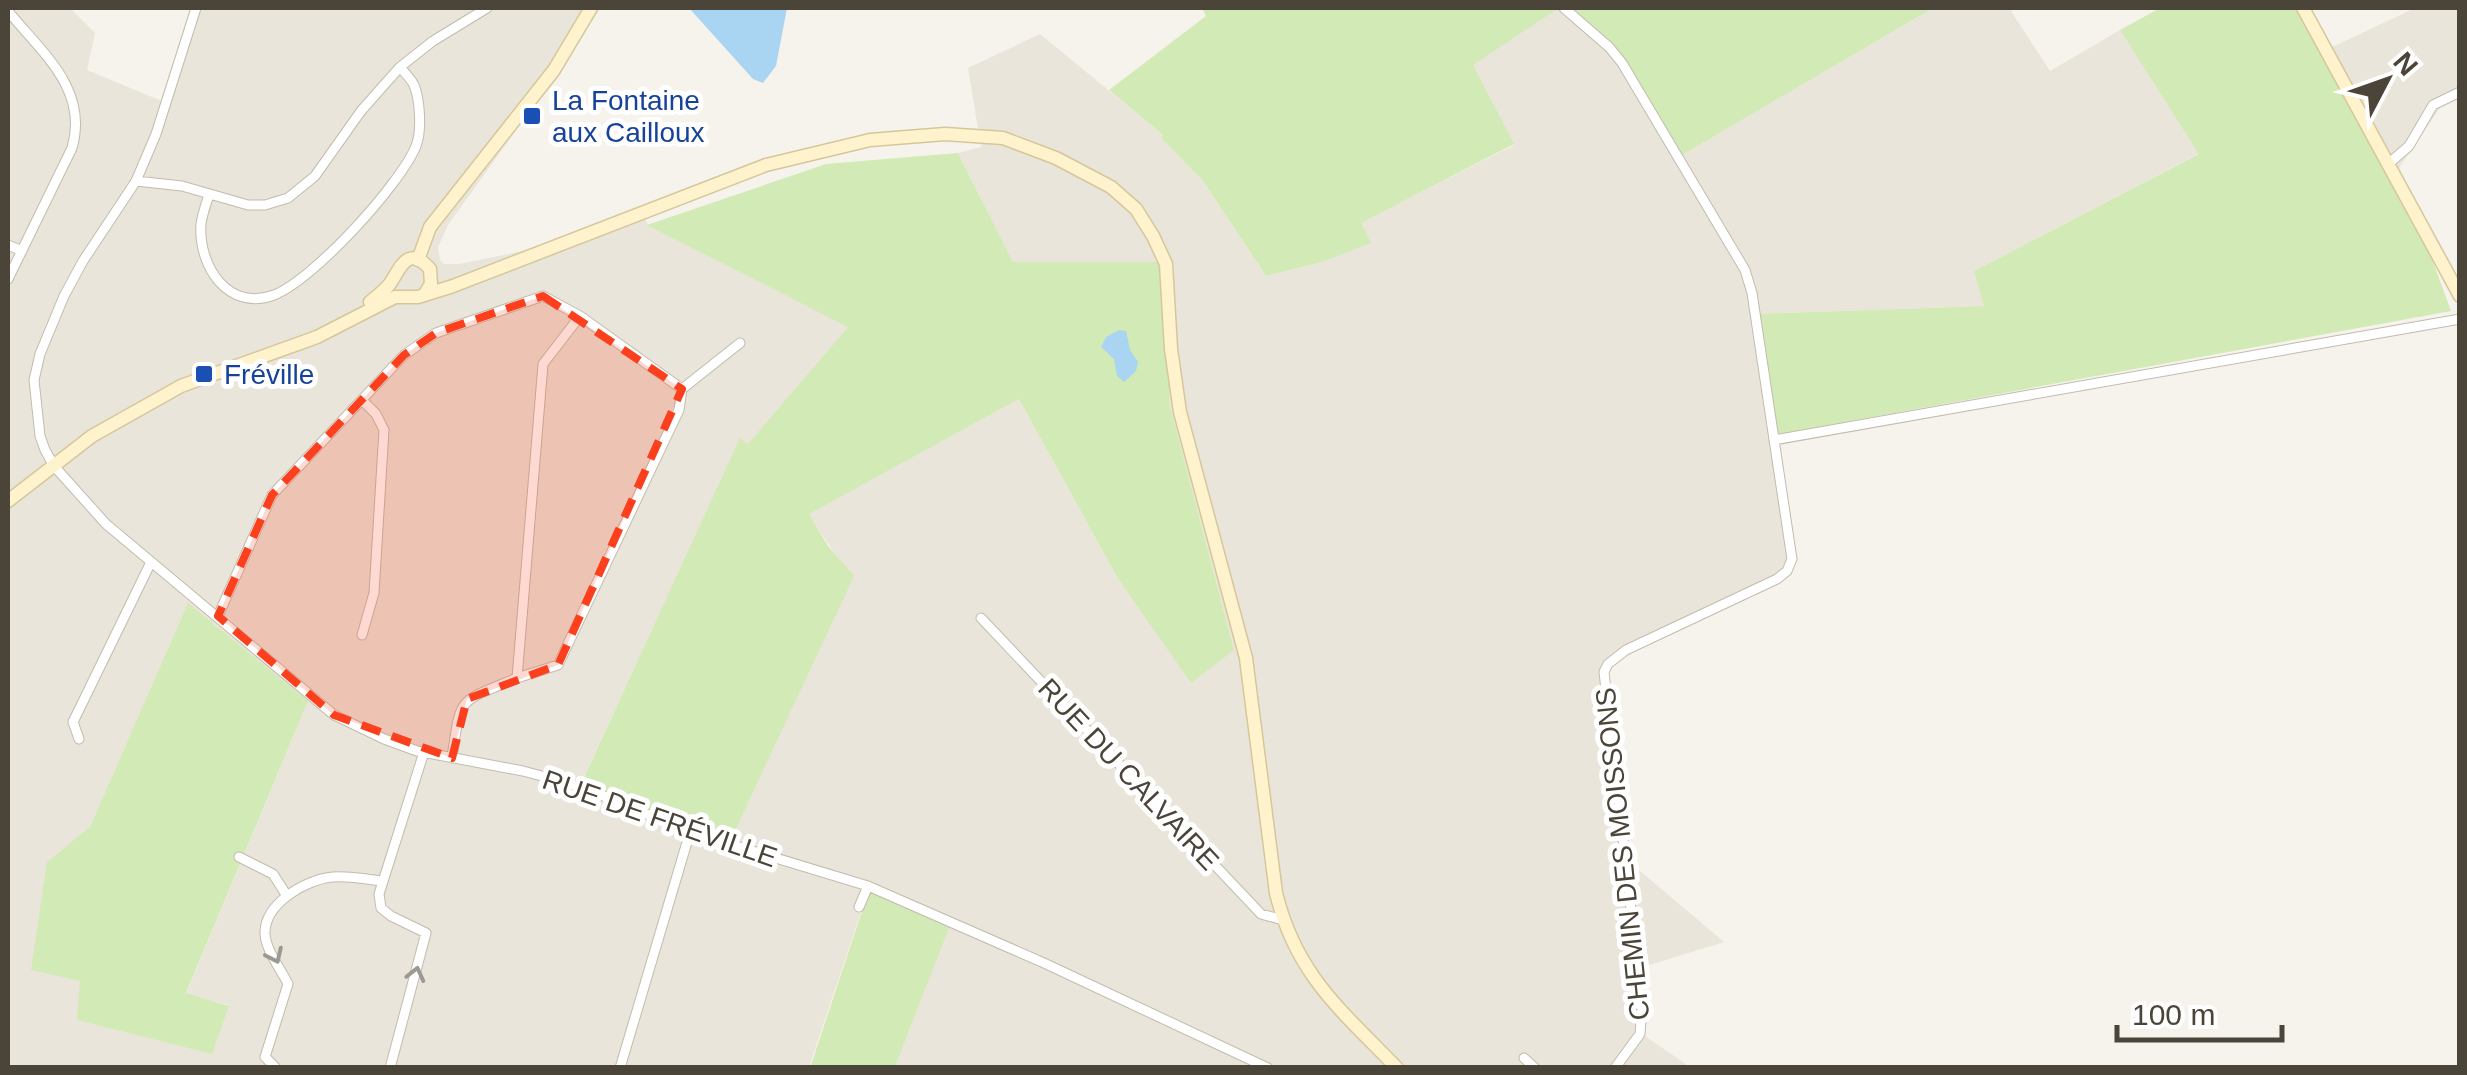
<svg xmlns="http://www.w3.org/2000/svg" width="2467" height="1075" font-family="Helvetica,sans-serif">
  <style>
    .residential { fill: #eae5da; fill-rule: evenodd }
    .green { fill: #d2eab5 }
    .water { fill: #a9d4f2 }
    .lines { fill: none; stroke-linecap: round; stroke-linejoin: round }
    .street-casing { stroke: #c2bbae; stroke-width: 11 }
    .secondary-casing { stroke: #d6c79b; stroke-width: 15 }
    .street { stroke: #fff; stroke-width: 9 }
    .secondary { stroke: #fff3cd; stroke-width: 12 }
    .oneway { stroke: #9c9892 }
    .marked { fill: #fc3f1d; fill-opacity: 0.2; stroke: #fc3f1d; stroke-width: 8; stroke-dasharray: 20 12; stroke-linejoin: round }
    .transit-dot { fill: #1a4fb4; stroke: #fff; stroke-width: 4 }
    .labels { text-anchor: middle; stroke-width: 10; stroke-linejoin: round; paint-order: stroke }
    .transit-label { font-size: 28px; fill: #164399; stroke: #fff; text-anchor: start }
    .street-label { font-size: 28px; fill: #4b4439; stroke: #fff }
  </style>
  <rect width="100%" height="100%" fill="#f6f3ec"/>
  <path class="residential" d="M8,8H70L95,33L87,70L164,102L196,8H600L556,80L517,129L448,225L438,247L440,260L444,264H459L533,249L640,206L648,225L849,326L748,445L741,439L582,781L685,824L842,564L808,514L1019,399L1117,577L1234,650L1170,406L1166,353L1013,262L958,153L981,147L968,68L1040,34L1163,135L1161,138L1203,181L1266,276L1322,262L1370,243L1360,223L1514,145L1472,65L1559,8L1608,50L1681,155L1933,8H2009L2050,71L2120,30L2200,153L1974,271L1985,306L1754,314L1788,557L1786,565L1772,577L1623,647L1605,661L1602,674L1620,854L1724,942L1633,970L1642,1034L1690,1067H895L949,926L868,891L809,1067H8ZM189,604L308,701L186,994L228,1005L78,1020L90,827Z
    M2415,8H2459V96L2444,102L2399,168L2328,49Z"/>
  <path class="green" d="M1202,8H1933L1682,155L1616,60L1559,8L1473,65L1514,144L1361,223L1371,243L1322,262L1266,276L1203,181L1161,138L1163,135L1109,90L1206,16Z
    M2160,8H2308L2328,49L2399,168L2451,311L1769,436L1754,314L1984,306L1974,271L2199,154L2120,30Z
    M958,153L1013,262H1157L1163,279L1170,406L1234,650L1191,683L1117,577L1019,399L809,514L828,546L854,576L731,839L685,824L582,782L740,438L748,444L848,327L647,225L826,164Z
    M188,603L308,701L186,993L229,1006L212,1054L77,1020L80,981L31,970L47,862L90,827Z
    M869,890L950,925L895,1067L810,1068Z"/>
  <path class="water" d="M689,8H787L776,66L763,83L753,79Z
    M1119,330L1126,331L1130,350L1138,362L1136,371L1124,382L1117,376L1114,359L1101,347L1106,337Z"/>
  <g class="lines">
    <g class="street-casing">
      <path id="street" d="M196,8L156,134L136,181L83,261L64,296L40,354L34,380L40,436L45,450L54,466L106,524L334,715L384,739L417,751L523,771L582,787L690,832L868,886L1044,963L1268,1068
        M1564,8L1609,47L1622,63L1745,270L1752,293L1792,559L1787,571L1777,579L1626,650L1608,664L1604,672L1642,1006L1640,1034L1615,1068
        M8,11C42,53 89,89 72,148L8,279
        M2387,165L2409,146L2433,105L2460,92
        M136,181L182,186L248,205H265L288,198L315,176L361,111L400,67L433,41L487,8
        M209,195C206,204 202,215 201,224C198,266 228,312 274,295C313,280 400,185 416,146C422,131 420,100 414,85C411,79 404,72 400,67
        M8,245L22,251
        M362,400L376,414L384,430L374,593L362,635
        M1774,440L2460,319
        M218,616L272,495L404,355L436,333L543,296L580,316L682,389L740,343
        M981,618L1261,914L1283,920
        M517,678L558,665L679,410L682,389
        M79,739L73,722L151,562
        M452,758C461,694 458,703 517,678L543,364L580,316
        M239,857L273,874L287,896
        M859,907L868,886
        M1524,1058L1535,1068
        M276,1068L265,1057L288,984C281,969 266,951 265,934C264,903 307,879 333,877C349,876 366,879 381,881
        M390,1068L426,933L391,916L381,908L379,894L424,752
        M620,1068L690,832"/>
    </g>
    <g class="secondary-casing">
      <path id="secondary" d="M2303,8L2460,296
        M418,260L430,227L554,70L591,8
        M370,302C377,296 383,292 389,285C400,270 407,243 430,269L431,284L426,292
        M8,501L92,436L181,386L317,337L395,297H418L453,286L766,165L870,140L945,134L1003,138L1056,158L1111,187L1136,209L1153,236L1166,264L1171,349L1180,412L1246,658L1276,893C1296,975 1341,1010 1397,1068"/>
    </g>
    <use href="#street" class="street"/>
    <use href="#secondary" class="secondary"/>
  </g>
  <defs><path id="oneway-chevron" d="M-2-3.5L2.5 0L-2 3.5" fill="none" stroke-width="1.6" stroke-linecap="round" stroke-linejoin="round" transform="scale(2.5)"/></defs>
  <g class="oneway">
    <use href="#oneway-chevron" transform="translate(275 956) rotate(65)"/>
    <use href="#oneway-chevron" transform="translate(416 974) rotate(-76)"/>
  </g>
  <path class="marked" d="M543,296L682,389L558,665L467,699L452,758L334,715L218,616L272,495L404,355L436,333Z"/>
  <g class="transit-dot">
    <rect x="522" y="106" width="20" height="20" rx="5"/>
    <rect x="194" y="364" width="20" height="20" rx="5"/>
  </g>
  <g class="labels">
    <g class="transit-label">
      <text x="552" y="110">La Fontaine<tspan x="552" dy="32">aux Cailloux</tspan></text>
      <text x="224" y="384">Fréville</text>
    </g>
    <g class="street-label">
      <text transform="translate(1129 774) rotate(47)" y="10">RUE DU CALVAIRE</text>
      <text transform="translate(660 818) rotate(19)" y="10">RUE DE FRÉVILLE</text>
      <text transform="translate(1622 854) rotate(-96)" y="10">CHEMIN DES MOISSONS</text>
    </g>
  </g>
  <rect width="2467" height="1075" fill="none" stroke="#4b4439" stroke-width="20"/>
  <g transform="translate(2387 80) rotate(49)" stroke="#ffffff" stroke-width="8" paint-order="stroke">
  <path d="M0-8L18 38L0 25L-18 38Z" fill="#4b4439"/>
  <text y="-15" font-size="28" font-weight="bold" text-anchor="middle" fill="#4b4439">N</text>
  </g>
  <path d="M2117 1025v15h165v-15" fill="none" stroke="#4b4439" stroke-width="5"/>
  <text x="2132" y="1025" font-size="30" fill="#4b4439" stroke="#ffffff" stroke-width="8" paint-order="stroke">100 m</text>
</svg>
